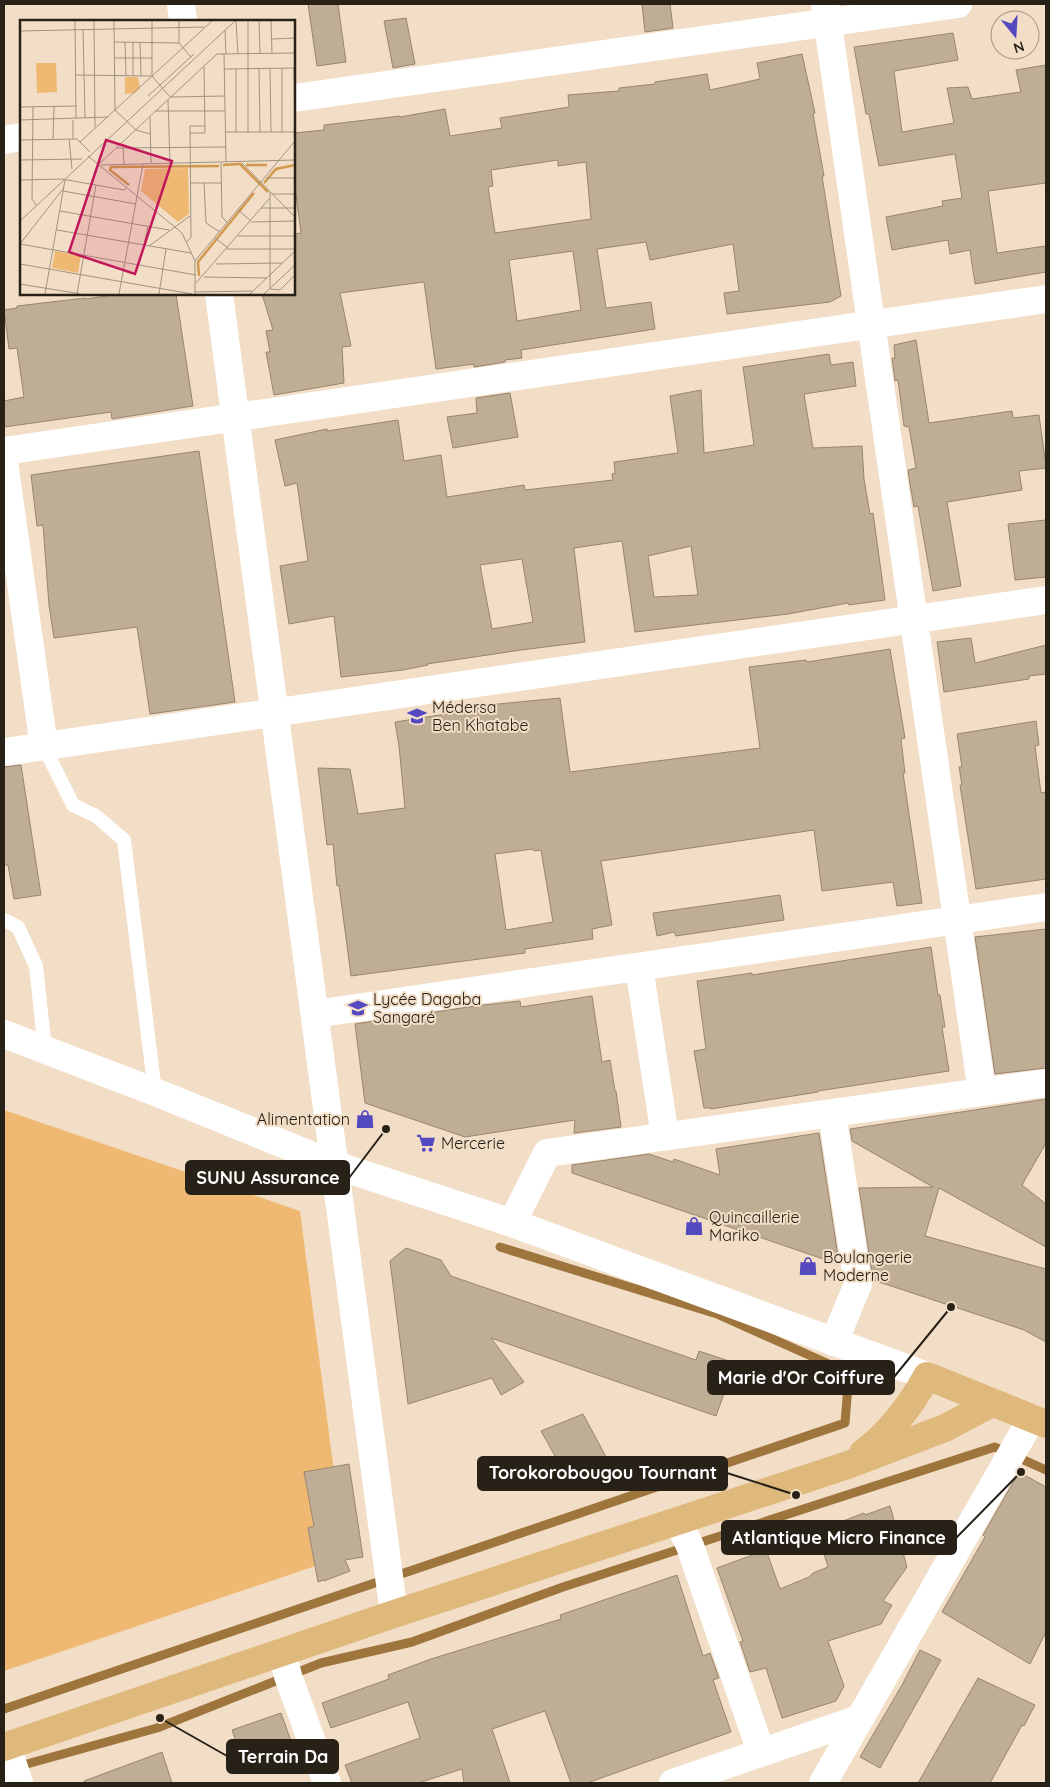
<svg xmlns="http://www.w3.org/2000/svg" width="1050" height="1787" font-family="Quicksand,sans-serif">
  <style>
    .green { fill: #efb974 }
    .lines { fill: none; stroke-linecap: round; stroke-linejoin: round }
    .stream { stroke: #9e753d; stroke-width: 9 }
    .building { fill: #c0ad96; stroke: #98856f; fill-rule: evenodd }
    .service { stroke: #fff; stroke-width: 14 }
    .minor { stroke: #fff; stroke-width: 28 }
    .secondary { stroke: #fff; stroke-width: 28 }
    .primary { stroke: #dfb87c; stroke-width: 28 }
    .labels { text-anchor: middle; stroke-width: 4; stroke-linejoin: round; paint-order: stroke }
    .poi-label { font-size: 16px; fill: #282118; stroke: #f2dec6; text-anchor: start }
    .inset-river { fill: none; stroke: #d1994d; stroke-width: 2.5 }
    .inset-road { fill: none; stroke: #a19280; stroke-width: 1 }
    .view { fill: #c2185b; fill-opacity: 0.15; stroke: #c2185b; stroke-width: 2.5 }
    .inset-edge { fill: none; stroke: #282118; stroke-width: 2.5 }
    .leader { fill: none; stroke: #282118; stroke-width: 2 }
    .callout-dot { fill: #282118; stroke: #f2dec6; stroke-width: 2 }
    .callout { fill: #282118; stroke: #282118; stroke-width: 2 }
    .callout-label { font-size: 18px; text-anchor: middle; font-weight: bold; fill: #fff }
  </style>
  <rect width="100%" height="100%" fill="#f2dec6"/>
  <path class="green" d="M4,1110L300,1211L345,1556L4,1671Z"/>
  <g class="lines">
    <path class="stream" d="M4,1709L845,1423L849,1373L717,1314L500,1247
      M16,1767L157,1728L321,1663L412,1642L563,1587L995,1447L1046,1470"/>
  </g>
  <path class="building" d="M308,4H338L346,62L317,66Z
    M642,4H670L673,28L645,32Z
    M406,18L415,64L393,68L384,21Z
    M953,33L958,60L894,71L902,132L954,123L947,88L968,87L972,99L1021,92L1016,70L1046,65V183L988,191L997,253L1046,246V272L975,284L970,250L950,254L948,240L892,250L886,217L943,206L942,201L962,198L955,154L879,166L869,114H866L854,47Z
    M802,54L815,113L813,114L824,176H822L841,296L830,302L727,314L724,293L739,291L733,244L650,260L646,242L597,249L606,308L651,302L655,329L521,350L522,358L505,360V362L474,367V364L436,369L424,282L340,293L351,346L342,347L344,383L274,395L266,352H270L266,331L273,330L262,294H294V234L301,233L294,180V133L324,130V125L400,116V117L445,109L450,136L502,128L500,118L569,107L568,95L619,91V88L655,84V82L707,74L710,90L760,79L757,63ZM558,160V166L586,162L591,219L495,233L488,187L493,186L491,170ZM573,251L581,310L517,321L509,260Z
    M122,294H176L193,406L112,419L111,412L4,427V401L24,397L17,348L9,349L4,310L17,308V306L85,298V299Z
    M916,340L929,423L1012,411L1013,418L1039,415L1046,466V468L1019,471L1022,490L947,502L961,586L933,591L918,506L914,507L910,484L908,470L916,468L909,427L904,426L898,380L895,381L892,358H895L894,345Z
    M829,354L831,365L853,362L856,386L804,394L813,448L862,446L864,479L870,514L873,513L885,600L849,605L848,603L788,614L635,632L622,541L574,548L585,642L521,650L427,664L428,665L403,670L341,677L334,616L289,624L280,566L308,561L297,483L285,486L275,440L327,429V431L398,420L404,461L441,455L447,497L524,485L525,490L613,480L612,474L615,473L614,462L678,453L670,396L701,390L704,453L754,445L743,367ZM691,546L698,595L654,597L648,556ZM522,559L533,622L492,629L480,565Z
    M510,393L518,437L453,448L447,417L477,413L476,398Z
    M199,451L235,702L150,714L137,627L54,638L49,605L43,525L37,526L31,475Z
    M1046,520V577L1015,580L1008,524Z
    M971,638L975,663L1046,645V674L1029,676V679L944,692L937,642Z
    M890,649L905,738L901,739L905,773H903L922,903L897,906L893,882L822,891L814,830L601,861L612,925L592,929L593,939L525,949V953L351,976L339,885L337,886L333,844L327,845L318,768L350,769L358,814L405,808L399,746L395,722L478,709V706L560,698L570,772L760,748L749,667L806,660L807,662ZM533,849L534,851L541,850L553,922L506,930L495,854Z
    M1036,721L1039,745L1035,746L1041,793L1046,792V879L976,889L960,785H962L959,767H962L957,734Z
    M21,765L41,895L14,899L8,865H4V767Z
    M780,895L784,920L676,936L674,932L657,936L653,913Z
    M1046,929V1068L995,1074L975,937Z
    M931,947L938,995H940L945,1027H942L949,1071L818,1091V1092L711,1109V1108H704L694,1051L706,1049L697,981L752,973V975Z
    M592,996L602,1062L610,1060L615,1091H616L621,1127L574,1133L575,1120L465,1137L365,1103L355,1024L475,1006L520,1001L521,1007Z
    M1046,1099V1143L1022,1185L1046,1204V1247L939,1188L925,1236L1046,1269V1342L1024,1330L873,1280L859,1188L933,1187L852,1141L850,1129Z
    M819,1133L838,1256L829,1261L572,1173V1165L649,1154L673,1162L674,1159L720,1175L716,1149Z
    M406,1248L441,1260L451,1276L696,1360L699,1351L735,1363L716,1416L491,1338L524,1382L501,1395L492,1378L408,1404L390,1261Z
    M583,1414L611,1466L569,1481L541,1431Z
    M349,1464L363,1557L345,1560L350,1571L324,1581V1580L318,1582L308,1528L314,1526L304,1472Z
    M1019,1472L1046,1487V1632L1030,1664L942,1612L985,1537L983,1535Z
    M890,1506L907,1567L883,1601L892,1605L881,1624L828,1641L844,1686L836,1701L782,1718L766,1668L750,1672L740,1642L743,1641L717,1568L766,1550L780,1589L809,1577L813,1573L828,1567L817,1531L864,1513L865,1515Z
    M677,1575L703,1656L710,1653L719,1678L713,1680L731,1732L587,1783H571L545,1711L492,1729L510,1783H464L462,1769L418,1783H352L345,1765L420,1738L408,1702L331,1728L322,1703L389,1679L388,1675L431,1659L561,1619L560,1615Z
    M920,1650L941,1660L880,1768L860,1757L902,1685Z
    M978,1678L1035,1705L1024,1726L1022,1725L990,1783H918Z
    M281,1713L291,1741L241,1757L232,1730Z
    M162,1752L172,1783H84V1781Z"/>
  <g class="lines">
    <path class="service" d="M44,747L73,805L96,816L124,840L155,1092
      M4,920L18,927L36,966L45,1050"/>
    <path class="minor" d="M181,4L183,21
      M825,4L982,1092
      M294,98L958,4
      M4,140L21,137
      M219,294L394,1614
      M4,451L1046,299
      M4,462L44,747
      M4,752L1046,600
      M639,967L665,1136
      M315,1014L1046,907
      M832,1113L858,1284L834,1342
      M512,1223L547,1153L1046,1083
      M678,1521L690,1546L761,1752
      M282,1652L288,1676L327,1783
      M7,1746L19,1783
      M673,1783L859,1719
      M823,1783L1032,1418"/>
    <path class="secondary" d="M4,1034L155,1092L335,1165L512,1223L927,1376"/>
    <path class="primary" d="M863,1453C890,1433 911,1405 927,1376L1046,1424
      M4,1747L394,1614L848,1465L945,1428L992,1403"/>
  </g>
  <defs>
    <g id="school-bare" transform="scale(1.5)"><path d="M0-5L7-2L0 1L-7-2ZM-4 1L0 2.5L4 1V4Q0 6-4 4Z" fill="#5549c0" stroke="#f2dec6" stroke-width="2.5" paint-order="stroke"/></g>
    <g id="shop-bare" transform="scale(1.5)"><path d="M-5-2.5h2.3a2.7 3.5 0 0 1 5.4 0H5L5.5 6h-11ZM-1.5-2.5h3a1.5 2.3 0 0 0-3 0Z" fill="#5549c0" stroke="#f2dec6" stroke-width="2.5" paint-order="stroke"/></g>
    <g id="supermarket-bare" transform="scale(1.5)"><path d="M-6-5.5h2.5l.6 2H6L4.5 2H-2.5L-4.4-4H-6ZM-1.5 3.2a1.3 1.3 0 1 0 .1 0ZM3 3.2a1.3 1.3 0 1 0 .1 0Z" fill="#5549c0" stroke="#f2dec6" stroke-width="2.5" paint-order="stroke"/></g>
  </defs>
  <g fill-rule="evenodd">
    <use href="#school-bare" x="417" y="716"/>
    <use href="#school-bare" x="358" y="1008"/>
    <use href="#shop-bare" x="365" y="1119"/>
    <use href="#supermarket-bare" x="426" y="1143"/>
    <use href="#shop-bare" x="694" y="1226"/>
    <use href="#shop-bare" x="808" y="1266"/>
  </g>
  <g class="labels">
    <g class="poi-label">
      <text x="432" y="713">Médersa<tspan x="432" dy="18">Ben Khatabe</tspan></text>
      <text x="373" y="1005">Lycée Dagaba<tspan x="373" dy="18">Sangaré</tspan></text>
      <text x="350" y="1125" text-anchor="end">Alimentation</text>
      <text x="441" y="1149">Mercerie</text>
      <text x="709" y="1223">Quincaillerie<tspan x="709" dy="18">Mariko</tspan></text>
      <text x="823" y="1263">Boulangerie<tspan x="823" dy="18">Moderne</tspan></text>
    </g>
  </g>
  <g transform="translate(20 20)">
    <rect width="275" height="275" fill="#f2dec6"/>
    <path d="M16,43H36L37,72L17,73ZM105,57H118L120,68L115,73L105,74ZM168,148L169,194L158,202L121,171L125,149ZM35,231L61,236L58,253L32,248Z" fill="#efb974"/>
    <path class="inset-river" d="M219,143L248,172M203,145L219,144M226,145H247M244,163L256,149L275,145M109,165L90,150L91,147L199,146M179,256L178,242L234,173"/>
    <path class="inset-road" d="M55,1L56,98M74,1L75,107M94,1L95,90L116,110L130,114M132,1V56L150,77M159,1V23L171,37M216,1L218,34M239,1L240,33M251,1L252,33M63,9L65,98M205,10L206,34M0,11L184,7M252,19L275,18M94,22L159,23M105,22L106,55M113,22V55M120,22L121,55M204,34L206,142M95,38H132M239,48L240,112M250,48L251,112M274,48L275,112M204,49L275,48M216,49V112M56,55L131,56M128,76L174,34M151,77L205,76M148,80L150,143M0,87L56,86M13,87L12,179L17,186M135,91H205M130,97L131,143M0,100L88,97M53,100V119M205,112H275M228,112V1M262,112V48M170,113H185L184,47M33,119L34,87M49,119L52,149M0,120L57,119L70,132M60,122L192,1M97,128L206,127M103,128L104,144M68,136L162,213L175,241V274M0,140L62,139M201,143L202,197L207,202M222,143L275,197M79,144L197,34L275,33M81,145L275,140M246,158H275M0,160L42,159L104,170L107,167M170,163H201M184,163L186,203L200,212M43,171L116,184M250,172V269L260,270L275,255M252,174H275M241,188H275M218,190L231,201M40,191L149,210M0,201L215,1M231,202L275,201M37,210L171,233M218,216H275M195,218L208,228M167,222L171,217L170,106H185M0,224L176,255M0,224L43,169M124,225L128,206M129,226L170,196M207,229H275M175,241L275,121M0,244L172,274M196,244L262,243M184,257L247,258M176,263L249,179M0,264L61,274M175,272L232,271M25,274L45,160M57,274L76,165M99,274L123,144M139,274L146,229M230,274L275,231M244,274L275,245"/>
    <path class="view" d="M86,120L152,141L115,254L49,232Z"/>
    <rect width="275" height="275" class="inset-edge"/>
  </g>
  <path class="leader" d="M386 1129L349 1178M951 1307L894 1377M796 1495L727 1473M1021 1472L956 1538M160 1718L227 1756"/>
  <g class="callout-dot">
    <circle cx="386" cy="1129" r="5"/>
    <circle cx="951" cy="1307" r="5"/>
    <circle cx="796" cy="1495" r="5"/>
    <circle cx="1021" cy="1472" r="5"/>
    <circle cx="160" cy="1718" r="5"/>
  </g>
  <g class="callout">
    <rect x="186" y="1161" width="163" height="33" rx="5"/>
    <rect x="708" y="1361" width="186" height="33" rx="5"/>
    <rect x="478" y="1457" width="249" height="33" rx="5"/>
    <rect x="722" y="1521" width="234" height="33" rx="5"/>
    <rect x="227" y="1740" width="111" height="33" rx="5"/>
  </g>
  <g class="callout-label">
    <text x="268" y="1184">SUNU Assurance</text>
    <text x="801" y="1384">Marie d'Or Coiffure</text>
    <text x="603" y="1479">Torokorobougou Tournant</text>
    <text x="839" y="1544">Atlantique Micro Finance</text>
    <text x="283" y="1763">Terrain Da</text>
  </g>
  <rect width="1050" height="1787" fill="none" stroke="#282118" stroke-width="10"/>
  <g transform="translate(1015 35) rotate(162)"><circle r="24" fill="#f2dec6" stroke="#a19280"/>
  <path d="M0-4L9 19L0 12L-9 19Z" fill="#5549c0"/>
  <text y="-8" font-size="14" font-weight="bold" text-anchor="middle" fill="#282118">N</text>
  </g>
</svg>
